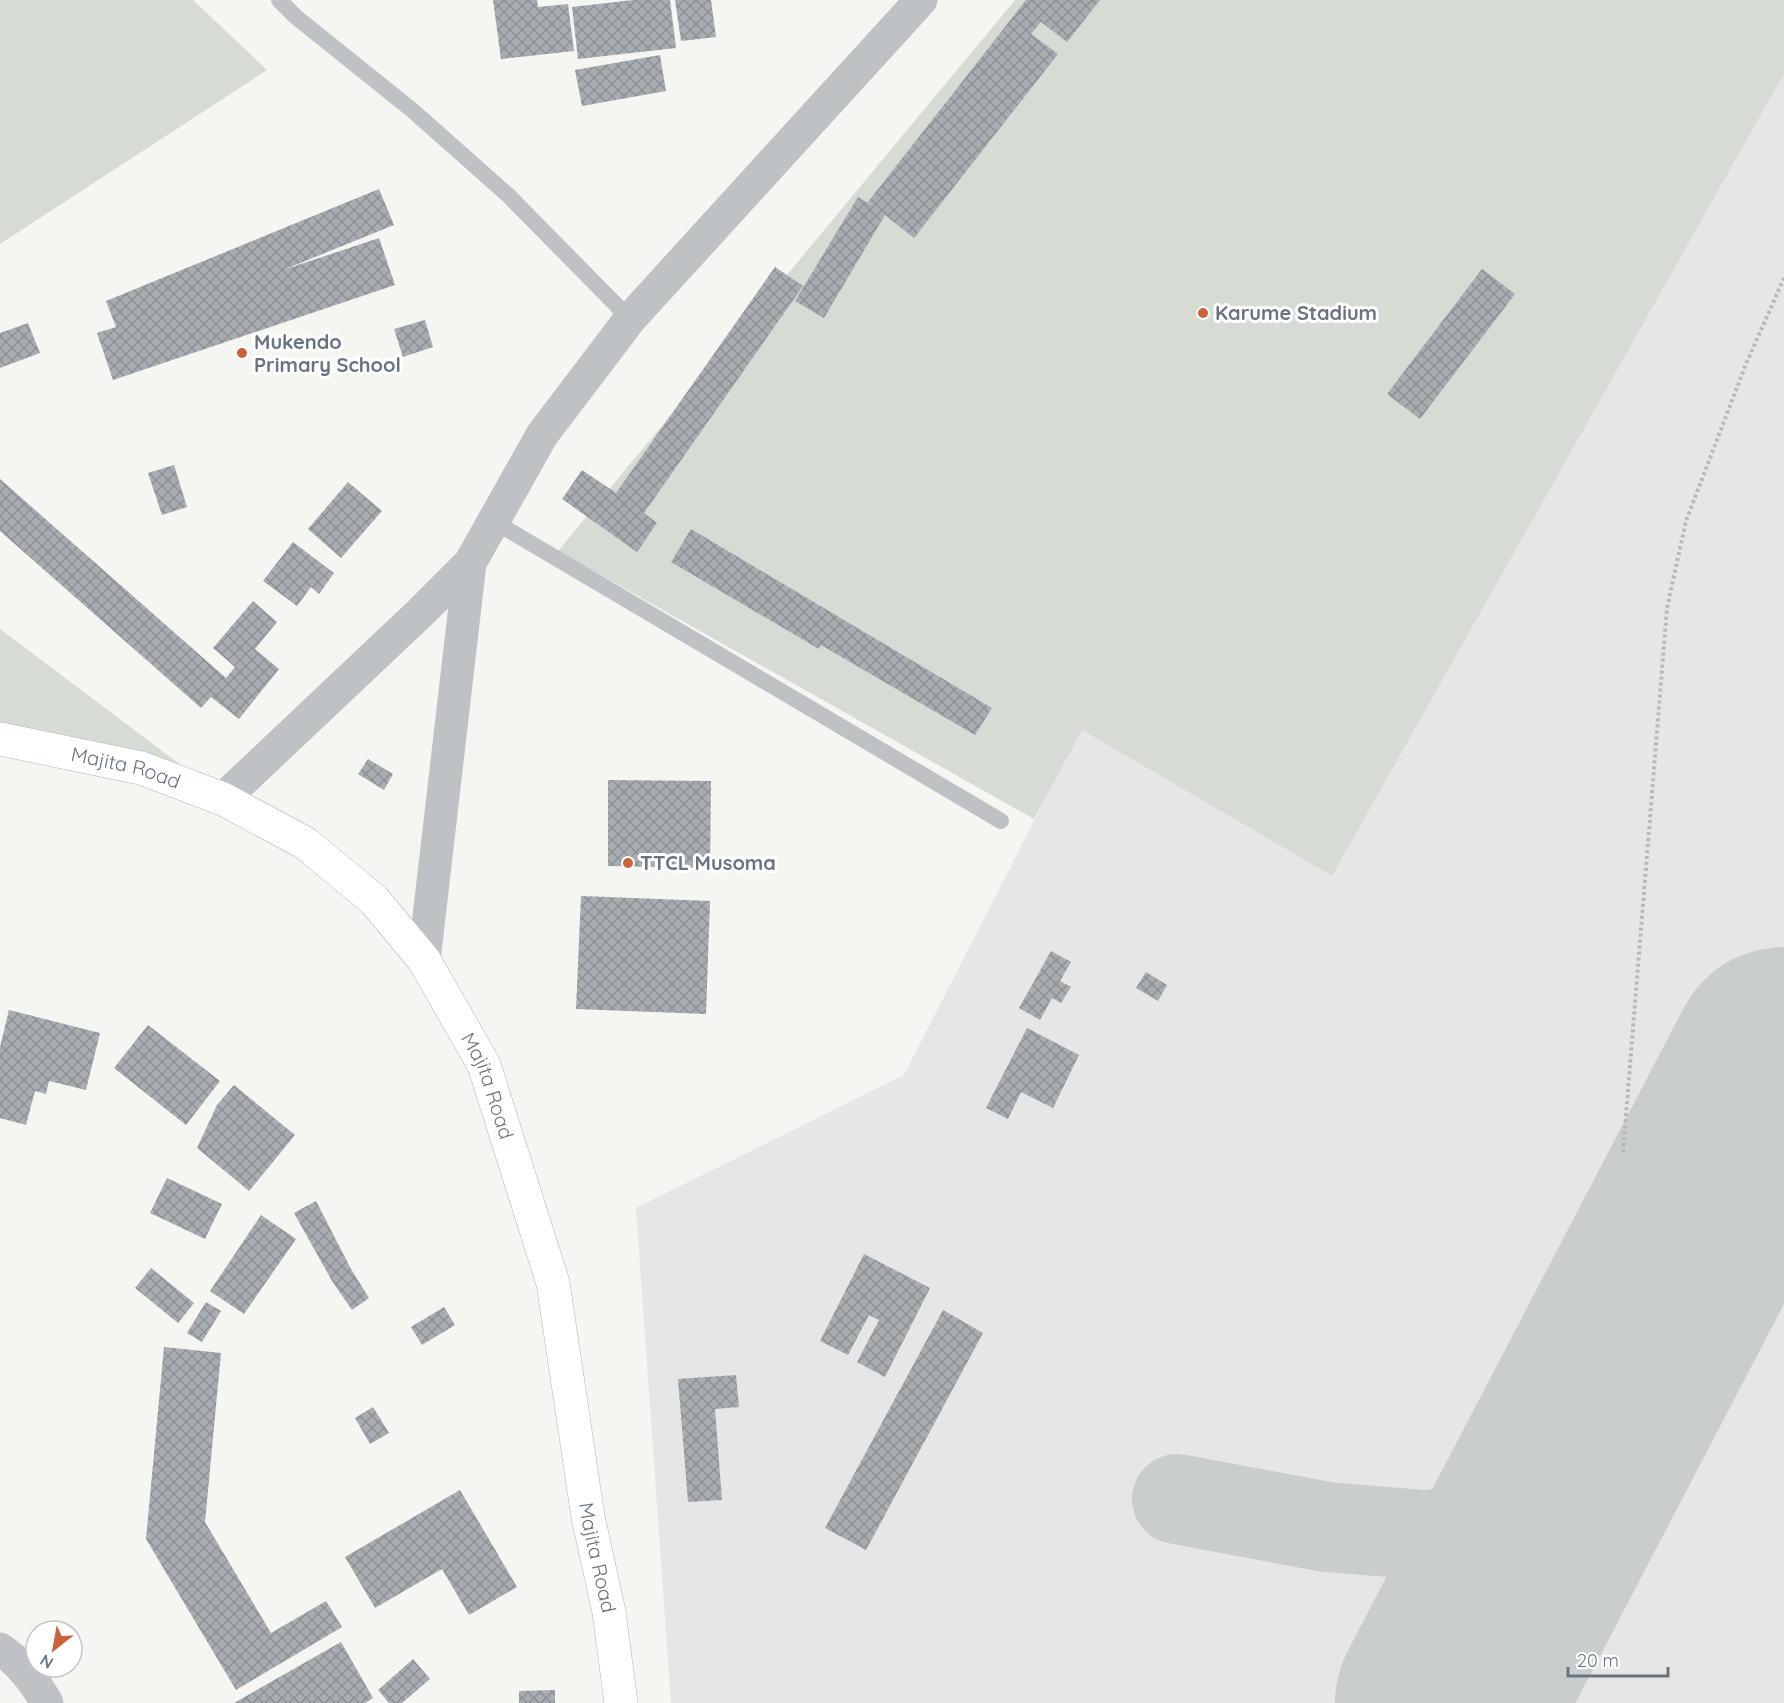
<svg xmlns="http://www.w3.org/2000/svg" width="1784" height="1703" font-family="Quicksand,sans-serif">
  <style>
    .built { fill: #e5e6e5 }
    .grass { fill: #d6dbd4 }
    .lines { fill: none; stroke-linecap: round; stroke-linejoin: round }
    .taxiway { stroke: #cacdce; stroke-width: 90 }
    .runway { stroke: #cacdce; stroke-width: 226 }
    .building { fill: url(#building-cross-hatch) }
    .secondary-casing { stroke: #b1b5b9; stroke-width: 34 }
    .path { stroke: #b6b9bb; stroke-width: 4; stroke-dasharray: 3 3; stroke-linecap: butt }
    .service { stroke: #bfc2c5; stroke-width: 16 }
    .minor { stroke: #bfc2c5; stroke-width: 33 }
    .secondary { stroke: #fff; stroke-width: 33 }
    .poi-dot { fill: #cd623a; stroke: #fff; stroke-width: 2 }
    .labels { text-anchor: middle; stroke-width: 6; stroke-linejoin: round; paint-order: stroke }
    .poi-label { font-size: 20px; font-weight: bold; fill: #68747f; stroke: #fff; text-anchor: start }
    .street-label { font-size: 20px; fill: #68747f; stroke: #fff }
  </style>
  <defs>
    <pattern id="building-cross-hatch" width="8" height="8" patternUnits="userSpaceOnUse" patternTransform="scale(1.5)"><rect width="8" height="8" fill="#a7adb1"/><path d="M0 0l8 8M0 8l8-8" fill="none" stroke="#8c9195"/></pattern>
  </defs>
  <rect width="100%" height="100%" fill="#f5f5f2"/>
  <path class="built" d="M1784,74V1703H671L636,1208L904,1075L1081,729L1332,876Z"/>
  <path class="grass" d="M0,0H193L267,70L0,244Z
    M1015,0H1784V74L1332,876L1082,730L1034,819L558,551Z
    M0,629L218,793L0,743Z"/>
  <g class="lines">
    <path class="taxiway" d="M1177,1499L1327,1527L1424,1535L1485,1531L1549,1509"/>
    <path class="runway" d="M1448,1703L1784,1060"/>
  </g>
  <path class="building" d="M493,0H537L538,7L568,4L574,51L501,59Z
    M633,0H670L676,48L578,59L572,7Z
    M675,0H711L716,37L681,41Z
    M1026,0H1100L1067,42L1041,22L1031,34L1058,54L914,238L885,215L824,318L795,301L858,197L875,207L868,202Z
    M660,55L666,91L582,106L575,70Z
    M379,189L394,225L283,270L379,238L395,285L113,380L97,333L116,327L106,301Z
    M775,267L803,286L644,513L657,523L637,552L562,499L582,470L616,493Z
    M1482,269L1515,294L1420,419L1387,394Z
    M425,320L433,347L403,357L394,329Z
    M28,323L40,353L0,368V333Z
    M174,465L187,507L162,515L148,473Z
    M0,479L226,678L235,667L213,648L253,601L277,622L255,649L279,669L239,719L211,697L201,708L0,531Z
    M348,482L382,511L341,558L308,529Z
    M691,529L992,708L975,735L821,645L819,649L671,562Z
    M293,542L334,573L319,594L311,587L297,606L263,581Z
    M368,759L393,774L384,790L358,774Z
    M608,780L711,781L710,868L608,866Z
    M581,896L710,901L706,1014L576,1009Z
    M1051,951L1071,962L1060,981L1071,987L1061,1003L1052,998L1040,1020L1019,1008Z
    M1146,972L1167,985L1158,1001L1136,988Z
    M9,1010L100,1033L86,1090L49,1081L46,1094L35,1091L26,1125L0,1118V1047Z
    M148,1025L220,1081L186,1125L114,1068Z
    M1027,1028L1079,1055L1053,1108L1021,1092L1008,1119L986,1108Z
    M234,1085L295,1135L249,1191L197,1148L217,1105Z
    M167,1178L222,1204L205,1239L150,1213Z
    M316,1201L351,1269L369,1298L352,1310L332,1281L294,1213Z
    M261,1215L296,1239L244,1314L210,1291Z
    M864,1254L930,1288L885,1377L857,1362L879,1320L869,1315L848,1355L820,1341Z
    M151,1268L194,1303L178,1323L135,1288Z
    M206,1302L221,1311L202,1342L187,1333Z
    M444,1307L455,1325L422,1345L411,1327Z
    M943,1310L983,1333L866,1550L825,1528Z
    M164,1347L221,1353L205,1522L271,1633L326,1601L342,1627L236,1690L146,1539Z
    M736,1375L739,1407L715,1409L722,1500L688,1502L678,1379Z
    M373,1407L389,1433L370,1444L355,1418Z
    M460,1490L517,1587L469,1615L442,1569L375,1608L345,1557Z
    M341,1642L373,1698L365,1703H234Z
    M413,1659L430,1679L402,1703H389L378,1690Z
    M555,1690V1703H519V1691Z"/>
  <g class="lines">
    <g class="secondary-casing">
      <g id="secondary">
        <path id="s1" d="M0,739L141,768L223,799L305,843L374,900L424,960L484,1065L553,1283L588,1517L609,1612L621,1703"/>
      </g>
    </g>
    <path class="path" d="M1623,1152L1667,608L1686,521L1746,364L1784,278"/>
    <path class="service" d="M279,0L296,17L412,110L509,196L630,319
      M495,522L1001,821"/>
    <path class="minor" d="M223,799L421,612L470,563L542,435L630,319L921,0
      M424,960L470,563
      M0,1649C20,1662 35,1682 47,1703"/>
    <use href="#secondary" class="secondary"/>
  </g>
  <g class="poi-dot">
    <circle cx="1203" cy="313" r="6"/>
    <circle cx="242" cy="353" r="6"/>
    <circle cx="628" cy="863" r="6"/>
  </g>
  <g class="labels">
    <g class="poi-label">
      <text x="1215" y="320">Karume Stadium</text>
      <text x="254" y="349">Mukendo<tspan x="254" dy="23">Primary School</tspan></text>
      <text x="640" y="870">TTCL Musoma</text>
    </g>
    <g class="street-label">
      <text dy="7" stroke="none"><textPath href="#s1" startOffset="129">Majita Road</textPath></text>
      <text dy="7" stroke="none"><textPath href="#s1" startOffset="634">Majita Road</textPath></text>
      <text dy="7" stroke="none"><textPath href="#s1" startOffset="1120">Majita Road</textPath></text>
    </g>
  </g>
  <g transform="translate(54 1649) rotate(211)"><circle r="28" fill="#ffffff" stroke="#c3c7cc" stroke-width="1.5"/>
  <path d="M0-4.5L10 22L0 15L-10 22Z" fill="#cd623a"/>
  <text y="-9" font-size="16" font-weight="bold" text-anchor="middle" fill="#68747f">N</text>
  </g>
  <path d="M1568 1667v9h100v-9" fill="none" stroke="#68747f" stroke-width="3"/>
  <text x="1577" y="1667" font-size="18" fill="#68747f" stroke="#ffffff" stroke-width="4.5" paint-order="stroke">20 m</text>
</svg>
